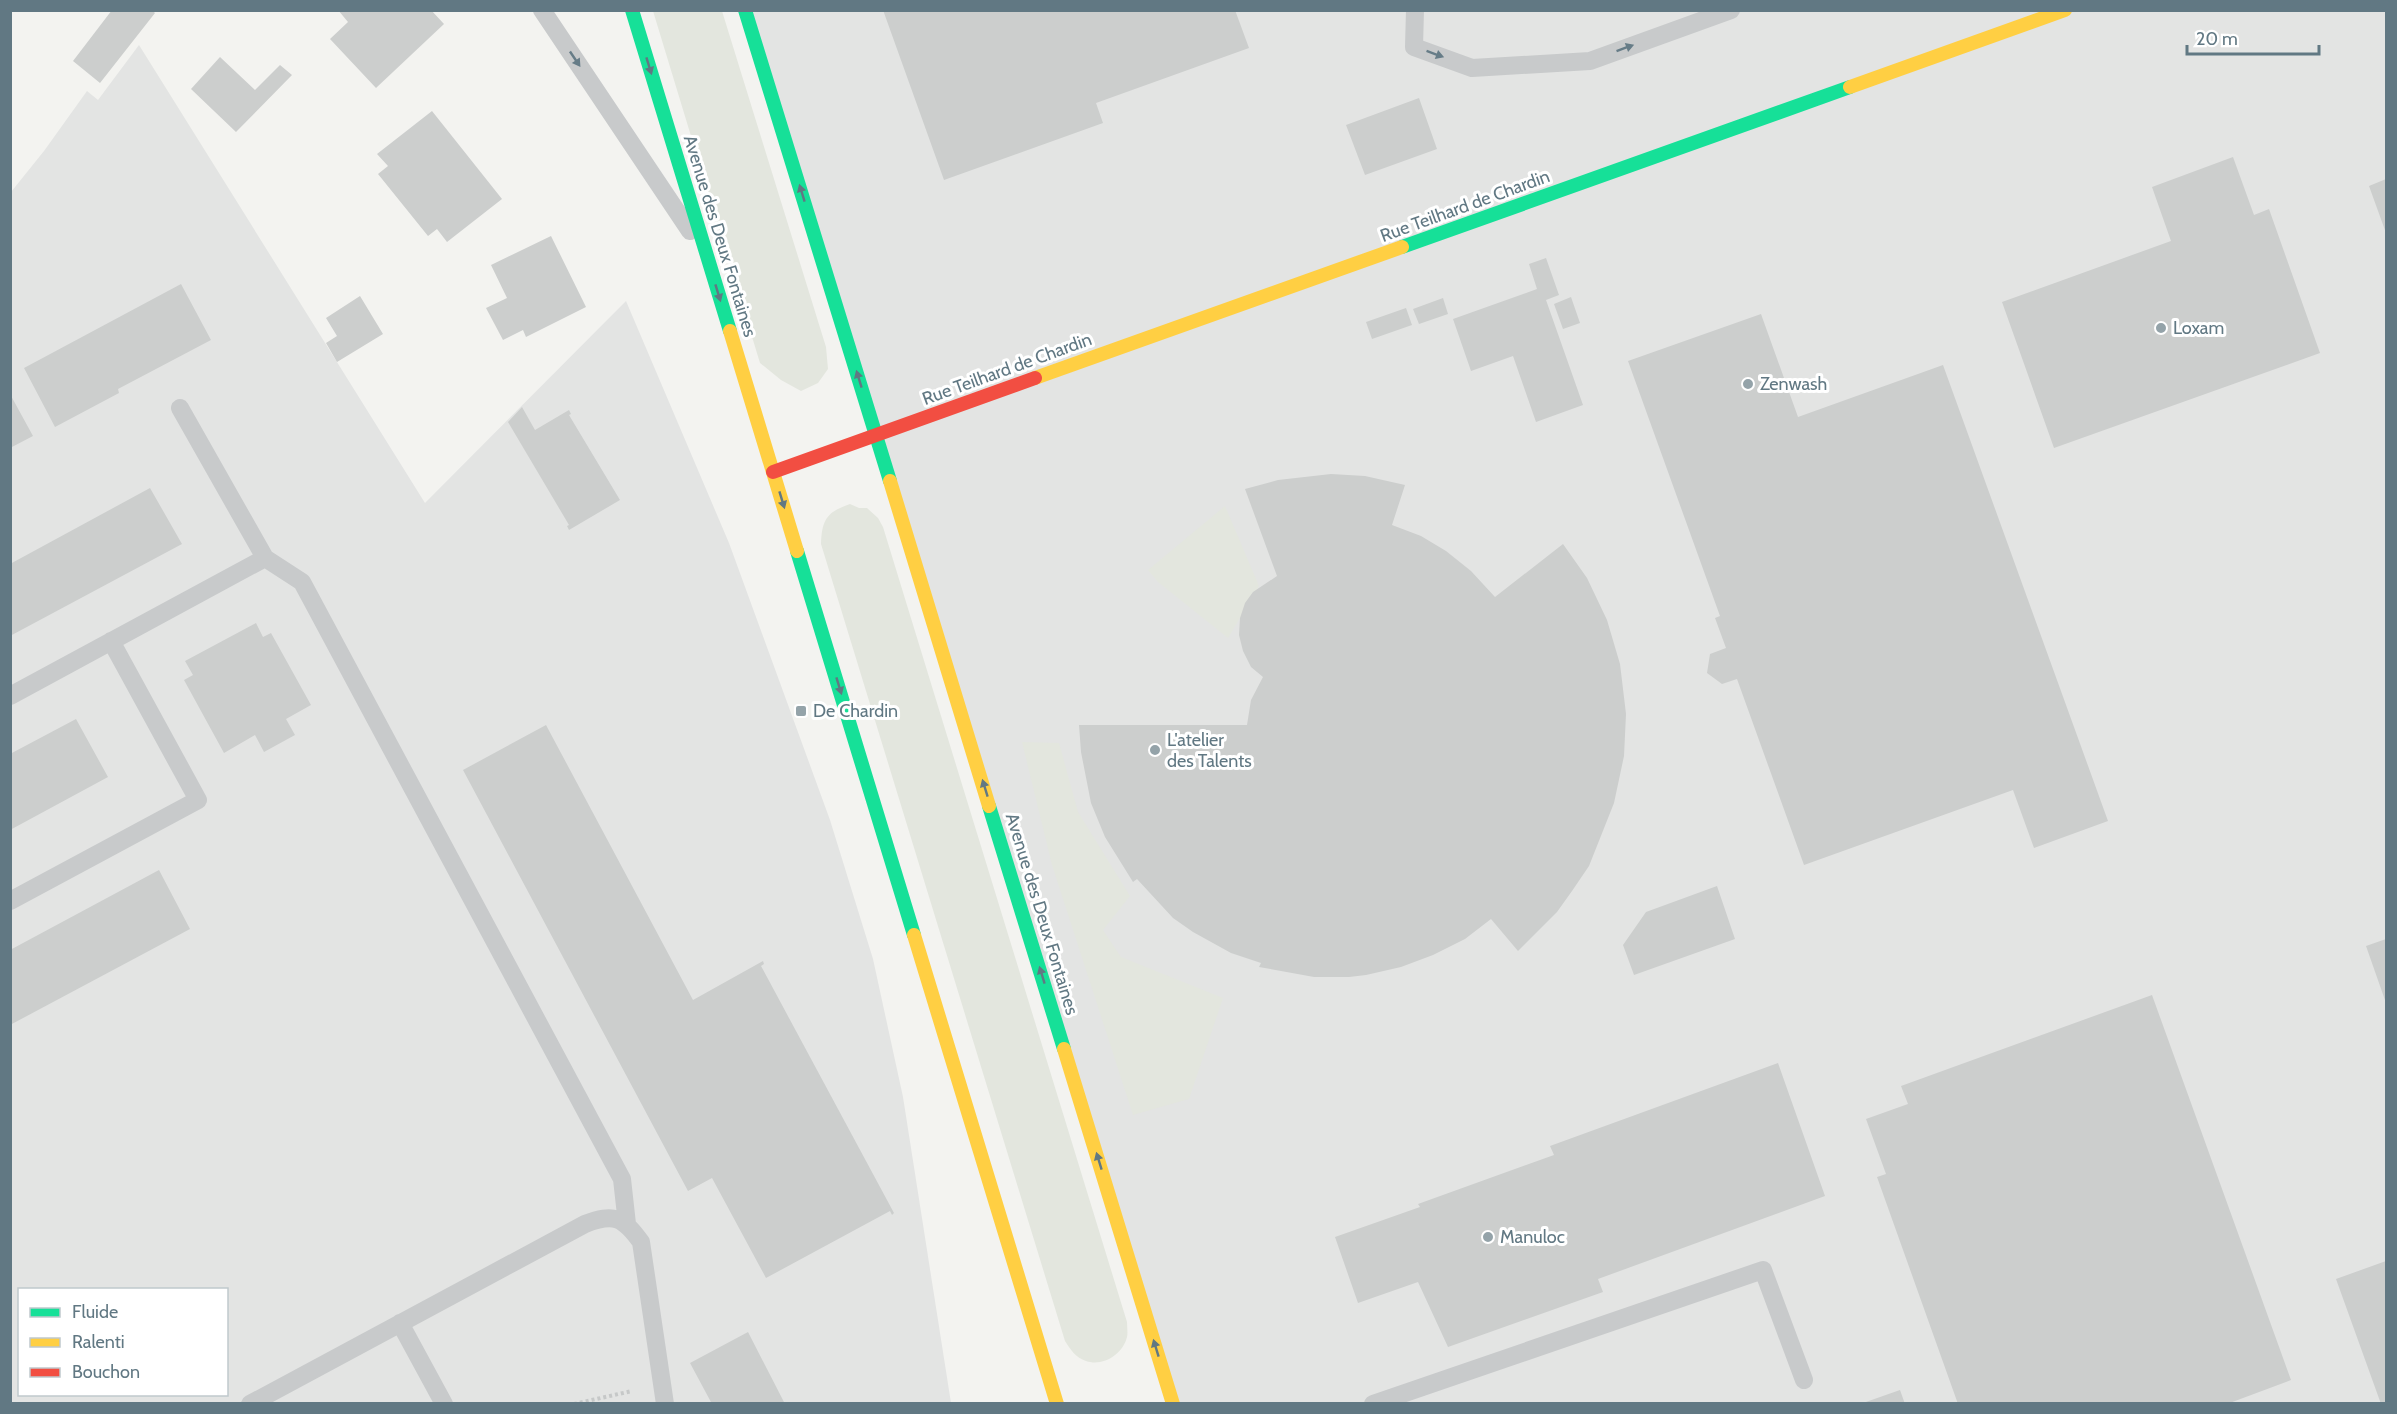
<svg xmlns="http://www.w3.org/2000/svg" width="2397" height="1414" font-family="Cabin,sans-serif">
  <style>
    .built { fill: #e3e4e3; fill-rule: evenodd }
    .green { fill: #e3e6de }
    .building { fill: #cccecd }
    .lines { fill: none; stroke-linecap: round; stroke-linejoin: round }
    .path { stroke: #c6c8c8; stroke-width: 4; stroke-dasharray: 3 3; stroke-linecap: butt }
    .lane { stroke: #c8cacb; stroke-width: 18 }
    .fast { stroke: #16e098; stroke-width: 14 }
    .slow { stroke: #ffcf43; stroke-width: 14 }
    .jam { stroke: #f24e42; stroke-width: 14 }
    .oneway { fill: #667c87 }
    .oneway2 { fill: #617883 }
    .poi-dot { fill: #94a3a9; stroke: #fff; stroke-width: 2 }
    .labels { text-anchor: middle; stroke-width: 6; stroke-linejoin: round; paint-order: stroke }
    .street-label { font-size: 18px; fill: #617883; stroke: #fff }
    .poi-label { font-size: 18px; fill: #617883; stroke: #fff; text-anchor: start }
  </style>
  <rect width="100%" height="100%" fill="#f3f3f0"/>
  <path class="built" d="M745,11H2386V1403H1173Z
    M139,45L425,503L626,301L729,543L830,820L873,959L903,1097L951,1403L11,1404V192L44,151L87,91L98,100ZM20,1290H226V1394H20Z"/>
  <path class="green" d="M653,11H722L826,347L828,369L818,383L801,391L781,380L760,363Z
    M850,504L859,508H867L878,518L883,527L1127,1322C1127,1327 1128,1333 1127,1337C1123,1354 1103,1367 1086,1361C1076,1358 1070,1349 1065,1341L821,544C822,519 827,512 850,504Z
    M1225,506L1259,586L1228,638L1158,582L1148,570Z
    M1022,742L1059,743L1078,812L1130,896L1103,930L1121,957L1223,998L1189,1099L1133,1115L1052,865Z"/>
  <path class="building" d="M112,10H152L155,13L100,83L73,61Z
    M338,10H431L444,24L376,88L330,39L348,22Z
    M883,10H1235L1249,48L1096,103L1103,123L944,180Z
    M220,57L255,90L280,65L292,75L236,132L191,89Z
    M1419,98L1437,149L1365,175L1346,125Z
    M432,111L502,199L447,242L437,229L428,236L378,174L388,166L377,154Z
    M2233,157L2254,215L2269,209L2320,353L2054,448L2002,302L2171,241L2152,187Z
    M2386,179V233L2369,186Z
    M551,236L586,307L526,337L523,330L503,340L486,308L507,298L491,265Z
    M1546,258L1559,295L1546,300L1583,405L1536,422L1513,356L1471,371L1453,319L1537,289L1529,264Z
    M181,284L211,340L118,389L119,393L55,427L24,368Z
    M360,296L383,334L337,362L326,343L337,336L326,318Z
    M1571,297L1580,323L1563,329L1554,304Z
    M1443,298L1448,314L1419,324L1413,309Z
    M1406,308L1412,325L1372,339L1366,322Z
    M1761,314L1798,417L1943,365L2108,821L2034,848L2013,790L1804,865L1737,679L1722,684L1707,673L1710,654L1726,648L1715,618L1720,616L1628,361Z
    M10,394L33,436L10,448Z
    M522,407L535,430L569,410L571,414L569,415L620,500L569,530L567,526L569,525L508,422Z
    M1331,474L1365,476L1405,485L1392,525L1421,536L1446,551L1471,571L1495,597L1563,544L1587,578L1607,620L1620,664L1626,714L1624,756L1614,803L1589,866L1572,891L1557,912L1518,951L1491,919L1465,939L1433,955L1401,967L1366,975L1349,977H1314L1259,967L1261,963L1231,953L1193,932L1173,918L1137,879L1133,882L1105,837L1091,803L1081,752L1079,725H1247L1251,700L1263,677L1251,667L1243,651L1239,635L1240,618L1245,603L1253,592L1277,576L1245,489L1278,480Z
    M150,488L182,544L10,636V564Z
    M256,623L263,637L271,633L311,705L286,719L295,735L264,752L255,735L224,753L184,680L193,675L185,661Z
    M76,719L108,777L10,830V754Z
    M546,725L693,1000L763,961L764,964L761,966L894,1213L892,1215L890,1211L766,1278L712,1178L688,1191L463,770Z
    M159,870L190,929L10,1025V950Z
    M1717,886L1735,939L1634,975L1623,945L1646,912Z
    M2386,939V1003L2366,946Z
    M2152,995L2291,1380L2227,1404H1958L1877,1177L1886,1174L1866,1119L1908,1104L1901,1086Z
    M1778,1063L1825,1196L1598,1279L1603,1292L1448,1347L1418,1282L1358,1303L1335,1237L1420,1207L1418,1204L1554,1155L1550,1146Z
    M2386,1261V1404H2381L2336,1279Z
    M748,1332L785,1404H712L690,1363Z
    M1900,1390L1905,1404H1863V1403Z"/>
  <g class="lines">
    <path class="path" d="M574,1404L632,1391"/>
    <path class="lane" d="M542,10L690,231
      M1415,10L1414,47L1472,68L1590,61L1731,10
      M265,558L302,582L622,1179L627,1224
      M10,696L265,558L180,408
      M10,901L198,800L111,641
      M400,1323L444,1404
      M250,1404L585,1224C614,1213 623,1217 641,1242L665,1404
      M1373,1404L1763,1270L1804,1380"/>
    <path class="fast" d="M632,10L730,331
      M745,10L890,481
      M1402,247L1850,87
      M797,551L914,935
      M989,806L1064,1049"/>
    <path class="slow" d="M1850,87L2065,10
      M730,331L797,551
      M1035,378L1402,247
      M890,481L989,806
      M914,935L1057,1404
      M1064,1049L1173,1404"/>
    <path class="jam" d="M773,472L1035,378"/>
  </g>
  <defs><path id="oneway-solid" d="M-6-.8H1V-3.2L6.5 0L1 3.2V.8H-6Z" transform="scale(1.5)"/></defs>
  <g class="oneway">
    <use href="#oneway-solid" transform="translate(1625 48) rotate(-20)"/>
    <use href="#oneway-solid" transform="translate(1435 54) rotate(20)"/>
    <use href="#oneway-solid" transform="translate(575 59) rotate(56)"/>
  </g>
  <g class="oneway2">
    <use href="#oneway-solid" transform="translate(649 66) rotate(73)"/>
    <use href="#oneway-solid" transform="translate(802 193) rotate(-107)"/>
    <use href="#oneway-solid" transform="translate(718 293) rotate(73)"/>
    <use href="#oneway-solid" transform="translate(859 379) rotate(-107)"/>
    <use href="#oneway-solid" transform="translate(782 500) rotate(73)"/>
    <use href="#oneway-solid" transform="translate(839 686) rotate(73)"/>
    <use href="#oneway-solid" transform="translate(985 788) rotate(-107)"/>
    <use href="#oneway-solid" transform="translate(1042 975) rotate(-107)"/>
    <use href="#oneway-solid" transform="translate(1099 1161) rotate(-107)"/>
    <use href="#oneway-solid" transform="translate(1156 1348) rotate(-107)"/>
  </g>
  <g class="poi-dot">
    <circle cx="2161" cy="328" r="6"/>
    <circle cx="1748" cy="384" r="6"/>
    <rect x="795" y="705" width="12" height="12" rx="3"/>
    <circle cx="1155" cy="750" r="6"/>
    <circle cx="1488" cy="1237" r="6"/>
  </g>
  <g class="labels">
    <g class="street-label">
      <text transform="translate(1465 206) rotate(-20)" y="6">Rue Teilhard de Chardin</text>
      <text transform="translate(720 236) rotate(73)" y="6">Avenue des Deux Fontaines</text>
      <text transform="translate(1007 369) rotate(-20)" y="6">Rue Teilhard de Chardin</text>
      <text transform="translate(1042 914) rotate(73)" y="6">Avenue des Deux Fontaines</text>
    </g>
    <g class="poi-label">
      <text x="2173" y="334">Loxam</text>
      <text x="1760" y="390">Zenwash</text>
      <text x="813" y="717">De Chardin</text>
      <text x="1167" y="746">L'atelier<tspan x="1167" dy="21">des Talents</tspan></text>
      <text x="1500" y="1243">Manuloc</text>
    </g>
  </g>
  <rect width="2397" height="1414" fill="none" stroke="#617883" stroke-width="24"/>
  <rect x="18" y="1288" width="210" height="108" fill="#ffffff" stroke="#c0c9cd" stroke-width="1.5"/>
  <rect x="30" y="1308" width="30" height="9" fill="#16e098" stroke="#c0c9cd" stroke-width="1.5"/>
  <text x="72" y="1318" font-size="18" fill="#617883">Fluide</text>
  <rect x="30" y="1338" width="30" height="9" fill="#ffcf43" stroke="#c0c9cd" stroke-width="1.5"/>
  <text x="72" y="1348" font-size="18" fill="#617883">Ralenti</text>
  <rect x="30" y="1368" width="30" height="9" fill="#f24e42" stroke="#c0c9cd" stroke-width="1.5"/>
  <text x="72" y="1378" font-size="18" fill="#617883">Bouchon</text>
  <path d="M2187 45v9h132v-9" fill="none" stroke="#617883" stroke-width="3"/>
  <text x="2196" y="45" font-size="18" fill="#617883" stroke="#ffffff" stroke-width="4.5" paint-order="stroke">20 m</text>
</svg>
